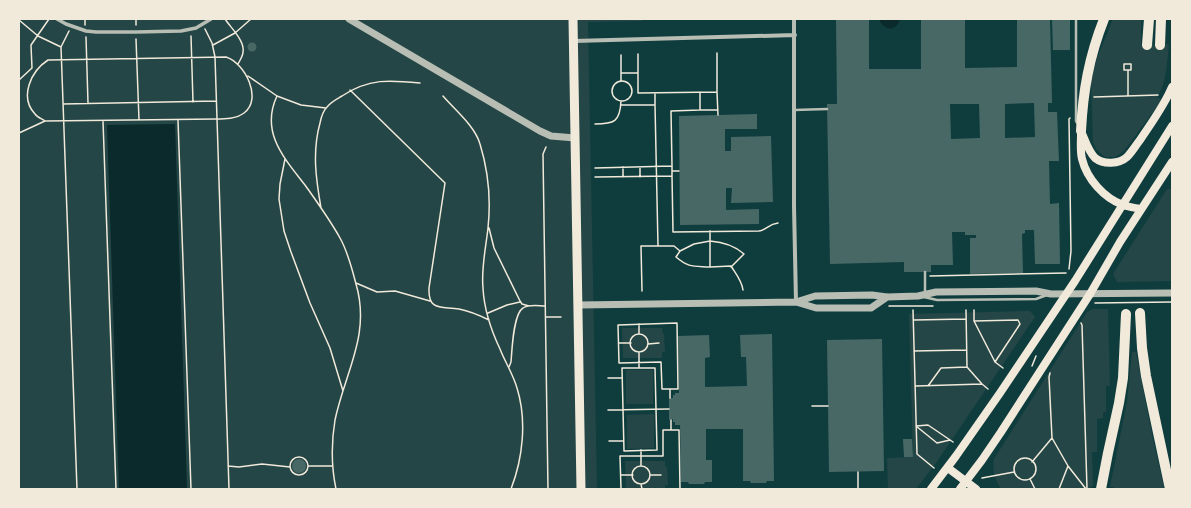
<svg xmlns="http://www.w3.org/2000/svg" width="1191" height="508" font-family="Arial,sans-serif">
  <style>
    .green { fill: #244646 }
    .water { fill: #0a2a2b }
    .building { fill: #486865; fill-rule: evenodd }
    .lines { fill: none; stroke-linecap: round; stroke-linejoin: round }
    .path { stroke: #f1e9da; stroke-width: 1.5 }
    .service { stroke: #b8beb3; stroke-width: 2.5 }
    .pedestrian { stroke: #b8beb3; stroke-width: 3.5 }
    .minor { stroke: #b8beb3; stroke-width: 4 }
    .tertiary { stroke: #b8beb3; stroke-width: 7 }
    .secondary { stroke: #f1e9da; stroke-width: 8 }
    .primary { stroke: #f1e9da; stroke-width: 8 }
    .trunk { stroke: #f1e9da; stroke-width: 9 }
    .motorway { stroke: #f1e9da; stroke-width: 10 }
  </style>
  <rect width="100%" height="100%" fill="#0f3d3e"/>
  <path class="green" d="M19,19H642L643,21L588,22L597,489H19Z
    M1113,19H1141V45L1169,44C1167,62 1167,82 1157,97L1161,99L1159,104L1124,151L1115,157H1105L1096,149L1093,142L1091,81L1097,58Z
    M1167,189H1172V279L1171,281L1117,282L1113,274Z
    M1093,309H1108L1110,386H1106V412H1103V418L1097,419V452H1092L1093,486L1087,489H1001C995,479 992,471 994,459L1087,312Z
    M1030,311L1035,317L936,463L916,489H888L887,458L913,457L909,314Z
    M622,328H662L663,334H664L665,352H662V358H623Z
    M1132,352H1136L1152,435L1164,487L1161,489H1115L1113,487H1110L1127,402Z
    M626,370H653V404H626Z
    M654,414V448L627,449V415Z
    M625,461H665V467H667L668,485H665V489H626Z"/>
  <path class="water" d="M879,19H900C897,32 883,31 879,19Z
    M175,124L187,489H119L107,125Z"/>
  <path class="building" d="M836,19H869V69H921V19H965V68L1017,67V19H1050L1052,103H1048V112H1057L1059,161H1049L1050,204L1059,203L1060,264H1035L1034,230H1025V233L1022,234L1023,273L970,274V238H976V235H965V232H952L953,265H931V272H904V262L830,264L827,104H837ZM1034,103L1035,137L1005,138V104ZM950,104H979L980,138L951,139Z
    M1052,19H1070V50H1053Z
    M247.5 47a4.5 4.5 0 1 1 9 0a4.5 4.5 0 1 1-9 0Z
    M757,114V129H725V151H731V137L771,136L773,202L731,203L732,188H726V210L759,209V224L680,225L679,116Z
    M772,334L774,481H767L766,483H751L750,481H743V429H706V460H712V482H705L704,484H689L688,482H681L680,425H675V422H673V419L669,420V398H673V395H675V393H679L678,336L709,335L710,357L705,358V387L747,386L746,357H741L740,335Z
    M882,339L884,471L829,472L827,340Z
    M903,439H912L913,457H904Z
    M292 466a7 7 0 1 1 14 0a7 7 0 1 1-14 0Z"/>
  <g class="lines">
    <path class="path" d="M85,19V25
      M136,19V25
      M225,19C231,28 245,41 243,52C243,56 240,60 238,64
      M19,20L38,36L61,47
      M205,29L212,43L215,57L229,489
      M69,31L61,47L77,489
      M191,36L193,102
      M86,37L88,103
      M136,39L139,120
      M213,45L235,33L251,19
      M638,54V93L717,92V53
      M621,55V81
      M226,57C245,63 263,99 244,113C236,119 225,119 216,119L45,121C42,119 37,117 35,114C19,97 31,71 48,60Z
      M1124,64H1131V70H1124Z
      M1128,70V96
      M622,73H638
      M248,76L277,96L301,105L326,108
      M19,80L32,68L31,45L49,19
      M612 91a10 10 0 1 1 20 0a10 10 0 1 1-20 0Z
      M350,90L445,183L429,288C428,312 442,306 459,309C469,311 479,315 489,320
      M717,92L718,115
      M655,93V105
      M277,96C260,132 284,158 305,185C317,202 330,220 340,238C348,252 352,269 356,284C371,335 345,372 335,420C331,444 331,465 336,489
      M443,96C455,110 475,126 480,144C488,170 491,200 488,228C486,247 481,268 483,288C484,308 491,330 500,349C505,362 513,374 517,388C527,420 523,458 511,489
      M1094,97L1158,95
      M63,104L216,101
      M621,105H655L658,246H641L642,291
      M700,110H718
      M178,120L191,489
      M103,121L116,489
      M595,124C614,124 620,122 621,101
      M19,133L45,121
      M546,147L543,154L548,489
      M285,159L280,184L279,199L284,231L291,252L310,303L330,348L343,391
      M672,166L671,111L700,110V92
      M623,167V177
      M640,167V177
      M595,168L672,166V176L595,177
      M672,171H679
      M672,176L673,232L759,231C767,230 768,224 778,223
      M321,208C316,179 312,152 320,123C321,118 323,111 327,107C331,102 337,99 342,96C369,78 390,80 420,83
      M489,228L494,248L520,301L522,304L529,306
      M658,246H674L680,251L694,244L710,241V231
      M680,251L676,257C689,268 693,266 710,267
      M731,267L744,254C734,245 723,242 710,241V267L731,266C736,274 742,281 743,290
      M1069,269L1071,251L1069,119L1070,118
      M930,276L1066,273
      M356,283L377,292L395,291L430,301
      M1095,303L1172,302
      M889,306H933
      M913,310L917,454L934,468
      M966,310L967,367L982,384L988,389
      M974,310V321L995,362L1003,368
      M488,313L507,305L520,302
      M546,317H561
      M914,320L966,319
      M974,321L1018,320L1020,324L995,362
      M677,323L678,389H662L661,362L619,363L618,325Z
      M1081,323L1082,325L1087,489
      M639,324V334
      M630 343a9 9 0 1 1 18 0a9 9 0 1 1-18 0Z
      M619,343H631
      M648,344L659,343
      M914,351L966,350
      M639,352V368
      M1032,366L1036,356
      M509,367L511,362C512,351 513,314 523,308C529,304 539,306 545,306
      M622,368H655L657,450L624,451Z
      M1050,373L1049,377L1052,438L1068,466L1086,489
      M608,378H622
      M916,386L982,384
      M928,386L941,368L967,367
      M670,389V398
      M812,406H828
      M608,410L669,409
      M671,420V430
      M916,426L928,425L953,442
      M916,426L937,443L950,440
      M609,441H623
      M641,450V466
      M290 466a9 9 0 1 1 18 0a9 9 0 1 1-18 0Z
      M1014 469a11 11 0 1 1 22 0a11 11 0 1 1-22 0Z
      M1032,462L1052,438
      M228,466L239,467L262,464L290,467
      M308,466H332
      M632 475a9 9 0 1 1 18 0a9 9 0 1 1-18 0Z
      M858,472V489
      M621,475H633
      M650,475H661
      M982,478L1014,472
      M1030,479L1035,489
      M641,484L642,489
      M621,489L620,456H663V430H679L680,489
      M1059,489L1068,466"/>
    <path class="service" d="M1076,19V121L1078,124
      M794,110L827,109
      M925,272V294
      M924,297L937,300L1036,299L1047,295"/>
    <path class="pedestrian" d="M57,19L66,24L86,31L96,32H136L181,31L196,28L211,19"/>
    <path class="minor" d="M794,19V206L796,302
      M574,41L795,35"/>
    <path class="tertiary" d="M349,19L540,131L551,136L575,138
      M796,302L816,308H871L887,297
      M578,305L796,302L815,296L872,295L887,297L918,296L936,292L1036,291L1051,294L1172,293"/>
    <path class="secondary" d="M948,468L976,489"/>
    <path class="primary" d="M1081,131C1085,140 1088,151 1095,158C1104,165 1119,164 1127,157C1132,152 1136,145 1140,140C1152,122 1164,106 1172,87
      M1081,134C1081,142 1080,151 1082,159C1087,179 1104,198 1123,205C1129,207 1135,208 1141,209
      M931,489L956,456L1000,393L1075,281L1172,126
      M960,489L982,460L1001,432L1090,294L1120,242L1172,162"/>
    <path class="trunk" d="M573,19L581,489"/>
    <path class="motorway" d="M1147,45L1149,19
      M1160,45L1161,19
      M1081,131C1083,91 1089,57 1104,19
      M1140,313L1142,348L1146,376L1170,489
      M1101,489L1108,453L1119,403L1123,378L1126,314"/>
  </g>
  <rect width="1191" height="508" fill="none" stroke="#f1e9da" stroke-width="40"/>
</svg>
